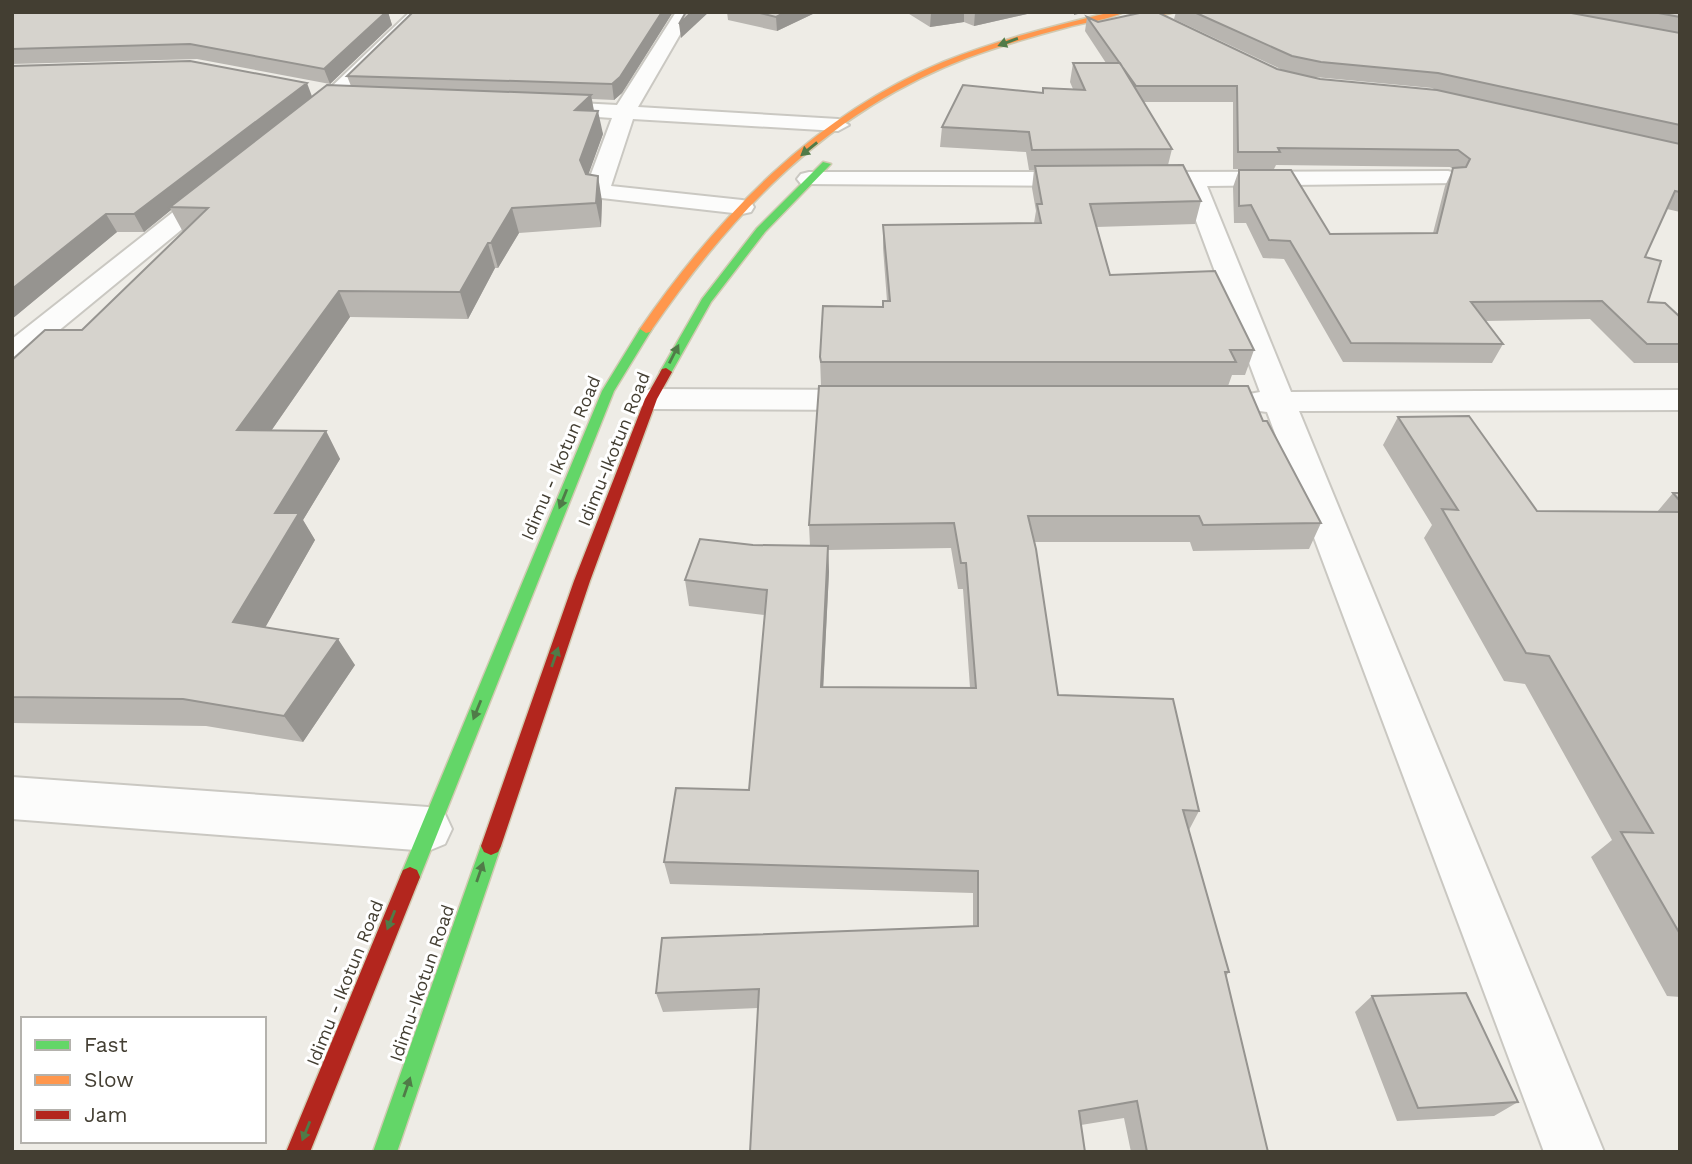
<svg xmlns="http://www.w3.org/2000/svg" width="1692" height="1164" font-family="'Work Sans',sans-serif">
  <style>
    .lines { fill: none; stroke-linecap: round; stroke-linejoin: round }
    .street-casing { stroke: #cac8c2; stroke-width: 4 }
    .fast-casing { stroke: #d1cab2; stroke-width: 3 }
    .slow-casing { stroke: #d1cab2; stroke-width: 3 }
    .jam-casing { stroke: #d1cab2; stroke-width: 3 }
    .street { fill: #fcfcfb; fill-rule: evenodd }
    .fast { fill: #63d668; fill-rule: evenodd }
    .slow { fill: #ff974d; fill-rule: evenodd }
    .jam { fill: #b3261e; fill-rule: evenodd }
    .wall { fill: #b8b5b0; fill-rule: evenodd }
    .shaded-wall { fill: #969490 }
    .building { fill: #d6d3cd; stroke: #969490; stroke-width: 2 }
    .oneway { fill: #507b48 }
    .labels { text-anchor: middle; stroke-width: 6; stroke-linejoin: round; paint-order: stroke }
    .street-label { font-size: 18px; fill: #433e32; stroke: #fff }
  </style>
  <rect width="100%" height="100%" fill="#eeece6"/>
  <g class="lines">
    <g class="street-casing">
      <path id="street" d="M410,12H428L342,98L311,125H295L292,120L295,115L328,90Z
        M676,12H693L638,107L838,119L849,125L838,131L633,119L611,186L742,200L751,202L754,207L751,212L742,214L593,197L587,185L612,118L541,113L531,107L541,101L617,105Z
        M1448,171L1456,173L1460,178L1456,183L1207,186L1291,392L1680,390V410L1299,411L1604,1152H1544L1267,412L1244,409L1239,402L1244,395L1260,392L1183,186L1161,184L1157,179L1161,174L1169,172Z
        M809,172H1084L1092,174L1096,179L1092,184L1084,186L801,184L797,179L801,174Z
        M218,181L226,183L230,188L226,193L23,360L12,363V339L210,183Z
        M651,389L869,390L880,393L885,400L880,407L869,410L651,409L640,406L635,399L640,392Z
        M12,777L428,807L445,814L452,829L445,844L428,851L12,819Z"/>
    </g>
    <g class="fast-casing">
      <path id="fast" d="M823,162L831,164L765,232L711,302L670,375H662L660,372L702,299L757,228Z
        M646,325L652,329L614,391L420,877L417,884L410,887L403,884L400,877L602,391L640,329Z
        M491,837L498,840L501,846L397,1152H373L481,846L484,840Z"/>
    </g>
    <g class="slow-casing">
      <path id="slow" d="M1111,12H1124C1108,20 1086,22 1068,27C1034,36 1000,46 967,58C828,111 732,212 650,332L646,333L640,329C718,216 814,116 943,62C997,40 1054,26 1111,12Z
        M1161,12H1175L1112,27L1108,25Z"/>
    </g>
    <g class="jam-casing">
      <path id="jam" d="M666,368L672,372L657,399L590,581L501,846L498,852L491,855L484,852L481,846L574,581L645,399L662,369Z
        M410,867L417,870L420,877L310,1152H286L400,877L403,870Z"/>
    </g>
    <use href="#street" class="street"/>
    <use href="#fast" class="fast"/>
    <use href="#slow" class="slow"/>
    <use href="#jam" class="jam"/>
  </g>
  <path class="wall" d="M12,12H388L392,25L330,84L197,59L12,64Z
    M673,12L622,93L614,100L592,99L594,111L603,134L588,174L602,201L601,227L519,233L498,268H495L468,319L350,317L271,431H326L340,459L303,520L315,540L265,627L355,665L303,742L206,726L12,723V360L82,330L183,232L171,210L144,232H117L12,319V66L312,97L351,86L347,76Z
    M727,12H817L777,31L728,20Z
    M886,12H1036L974,26L964,22L930,27L906,12Z
    M1176,12H1680V212L1667,209L1645,257L1648,302L1680,317V363H1634L1590,319L1485,321L1503,344L1492,363L1343,362L1284,259L1263,258L1246,223H1234L1233,187L1239,170L1330,234L1433,233L1445,186L1453,169L1450,167L1276,165L1274,169H1233V102H1143L1172,149L1168,165L1201,201L1195,224L1096,227L1110,275L1254,350L1245,375H1232L1228,386L1263,421L1321,523L1309,549L1193,551L1190,542H1034L1058,695L1199,811L1189,830L1229,972L1226,976L1268,1152H1131L1124,1118L1081,1125L758,1008L663,1012L656,993L973,926V893L670,884L664,862L749,790L765,615L689,606L685,580L753,545L810,546L809,525L821,386L820,357L883,307L887,301L883,248V225L1034,223L1036,211L1032,188L1034,170H1029L1026,152L940,147L942,127L1042,93L1043,88L1073,89L1070,82L1073,63H1106L1085,31L1087,17L1098,22L1285,71L1174,19ZM1315,77L1432,88L1436,90L1320,79ZM951,548L958,589H963L970,688L823,687L829,572L828,550Z
    M1398,417L1537,511L1657,512L1673,493H1680V997L1667,996L1591,857L1612,840L1525,684L1504,681L1424,538L1432,525L1383,445Z
    M1372,996L1518,1102L1494,1116L1397,1121L1355,1012Z"/>
  <path class="shaded-wall" d="M386,12H388L392,25L330,84L324,69Z
    M662,12H673L622,93L614,100L612,84Z
    M692,12H709L681,38L679,24Z
    M786,12H817L777,31L776,17Z
    M936,12H964V22L930,27L931,13Z
    M975,12H1036L974,26Z
    M1074,12H1086L1074,15Z
    M307,83L313,99L170,207L171,210L144,232L134,214Z
    M591,95L595,118L575,110Z
    M598,111L603,134L585,184L580,160Z
    M598,176L602,201L601,227L596,203Z
    M512,208L519,233L498,268L491,243Z
    M106,214L117,232L12,319V289Z
    M488,243L495,268L468,319L460,292Z
    M339,291L350,317L253,457L237,430Z
    M326,431L340,459L303,520L315,540L253,649L233,622L275,513Z
    M828,546L829,572L822,712L821,687Z
    M338,639L355,665L303,742L284,716Z"/>
  <path class="building" d="M12,12H386L324,69L190,44L12,49Z
    M413,12H662L620,77L612,84L347,76Z
    M686,12H692L679,24Z
    M756,12H786L776,17Z
    M1144,12H1157L1277,69L1320,79L1437,90L1680,144V192L1675,191L1645,257L1661,261L1648,302L1665,303L1680,317V344H1647L1602,301L1471,302L1503,344L1351,343L1290,241L1269,240L1251,205L1239,206V170H1291L1330,234L1437,233L1453,168L1466,167L1470,159L1458,150L1278,148L1280,152H1238L1237,86H1136L1087,17L1098,22Z
    M1194,12H1566L1680,33V125L1438,73L1321,62L1292,56Z
    M1653,12H1680V17Z
    M190,61L307,83L134,214H106L12,289V66Z
    M1073,63H1120L1172,149L1032,150L1029,132L942,127L963,85L1043,93V88L1085,90Z
    M327,85L591,95L575,110L598,111L580,160L586,174L598,176L596,203L512,208L491,243H488L460,292L339,291L237,430L326,431L275,513H299L233,622L338,639L284,716L183,699L12,697V360L45,330H82L208,208L170,207Z
    M1183,165L1201,201L1090,204L1110,275L1215,271L1254,350H1230L1236,362H821L820,357L823,306L883,307V301H890L883,225L1041,223L1037,204H1042L1035,166Z
    M819,386H1248L1263,421H1267L1321,523L1203,525L1199,516H1028L1036,549L1058,695L1173,699L1199,811L1183,810L1229,972H1225L1268,1152H1147L1137,1101L1079,1111L1085,1152H750L759,989L656,993L662,938L978,926V871L664,862L676,788L749,790L767,590L685,580L700,539L753,545L828,546L821,687L976,688L966,563H961L954,523L809,525Z
    M1469,416L1537,511L1680,512V934L1621,832L1653,833L1549,656L1526,653L1442,509L1458,510L1398,417Z
    M1673,493H1680V501Z
    M1466,993L1518,1102L1418,1108L1372,996Z"/>
  <defs><path id="oneway-solid" d="M-6-.8H1V-3.2L6.5 0L1 3.2V.8H-6Z" transform="scale(1.75)"/></defs>
  <g class="oneway">
    <use href="#oneway-solid" transform="translate(1008 42) rotate(160)"/>
    <use href="#oneway-solid" transform="translate(809 149) rotate(141)"/>
    <use href="#oneway-solid" transform="translate(674 354) rotate(-63)"/>
    <use href="#oneway-solid" transform="translate(563 499) rotate(112)"/>
    <use href="#oneway-solid" transform="translate(555 657) rotate(-71)"/>
    <use href="#oneway-solid" transform="translate(477 710) rotate(112)"/>
    <use href="#oneway-solid" transform="translate(480 872) rotate(-71)"/>
    <use href="#oneway-solid" transform="translate(391 920) rotate(112)"/>
    <use href="#oneway-solid" transform="translate(407 1087) rotate(-71)"/>
    <use href="#oneway-solid" transform="translate(306 1131) rotate(112)"/>
  </g>
  <g class="labels">
    <g class="street-label">
      <text transform="translate(614 449) rotate(-68)" y="6">Idimu-Ikotun Road</text>
      <text transform="translate(561 458) rotate(-67)" y="6">Idimu - Ikotun Road</text>
      <text transform="translate(345 983) rotate(-68)" y="6">Idimu - Ikotun Road</text>
      <text transform="translate(422 983) rotate(-71)" y="6">Idimu-Ikotun Road</text>
    </g>
  </g>
  <rect width="1692" height="1164" fill="none" stroke="#433e32" stroke-width="28"/>
  <rect x="21" y="1017" width="245" height="126" fill="#ffffff" stroke="#b4b2ad" stroke-width="2"/>
  <rect x="35" y="1040" width="35" height="10" fill="#63d668" stroke="#b4b2ad" stroke-width="2"/>
  <text x="84" y="1052" font-size="21" fill="#433e32">Fast</text>
  <rect x="35" y="1075" width="35" height="10" fill="#ff974d" stroke="#b4b2ad" stroke-width="2"/>
  <text x="84" y="1087" font-size="21" fill="#433e32">Slow</text>
  <rect x="35" y="1110" width="35" height="10" fill="#b3261e" stroke="#b4b2ad" stroke-width="2"/>
  <text x="84" y="1122" font-size="21" fill="#433e32">Jam</text>
</svg>
